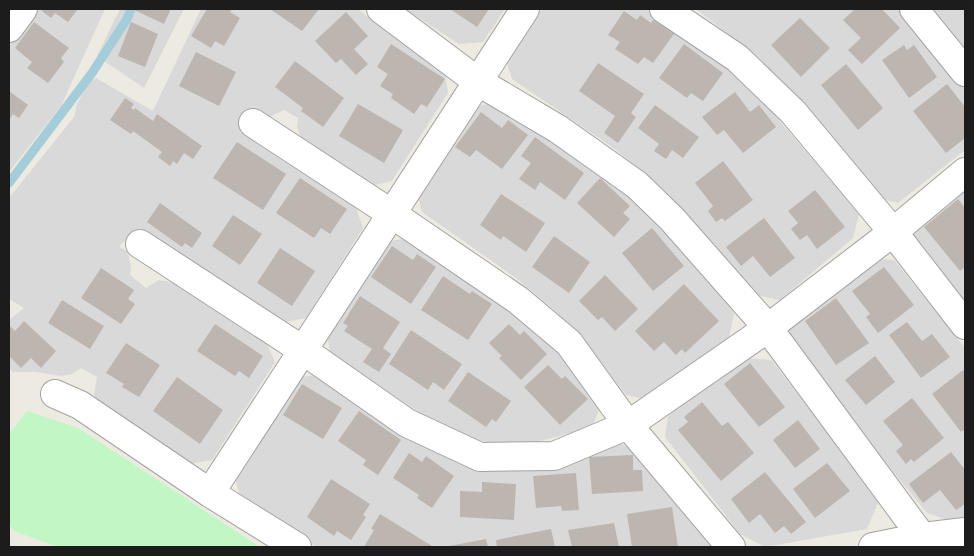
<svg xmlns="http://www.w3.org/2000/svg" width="974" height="556" font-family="Cabin,sans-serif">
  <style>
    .residential { fill: #dad9d9 }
    .park { fill: #c1f6c5 }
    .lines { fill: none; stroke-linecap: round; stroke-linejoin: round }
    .stream { stroke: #a5cdd9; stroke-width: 9 }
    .building { fill: #bdb5af }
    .minor-casing { stroke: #a3a3a3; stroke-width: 30 }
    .minor { stroke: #fff; stroke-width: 28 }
  </style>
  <rect width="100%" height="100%" fill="#edeae2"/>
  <path class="residential" d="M33,9H105L61,106L9,172V40Z
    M120,9H184L144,88L97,56Z
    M201,9H358L374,22L444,67L448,93L392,181L371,186L301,138L297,127L298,118L284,110L269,117L256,114L240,132L355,205L363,228L306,318L280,323L140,228L119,246L128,252L131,267L130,275L146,288L159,280L176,283L266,342L275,362L212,460L189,464L100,406L94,395L97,377L81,368L72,374L61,376L36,372H13L9,369V320L24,308L9,299V198L74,117L77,104L89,82L96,78L153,111Z
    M405,9H505L483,42L459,44Z
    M533,9H650L721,56L749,85L859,214L853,238L780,300L751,294L696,225L649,177L612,147L512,79L504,54Z
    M696,9H901L965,88V150L898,203L873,197L773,79L740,43Z
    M931,9H965V52Z
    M497,102L615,184L659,223L734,313L729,338L650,400L626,395L587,344L553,309L516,278L422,212L417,192L473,107Z
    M965,181V310L913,243L914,221Z
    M407,238L463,274L550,342L602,403L592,427L537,442L499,444L469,438L441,427L330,352L326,329L385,242Z
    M866,258L894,260L965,348V517L947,520L927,513L787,342L793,318Z
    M743,358L771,360L880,498L867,529L765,547L740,534L665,437L668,416Z
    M321,374L504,469L582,460L617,443L642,451L714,547H316L240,496L234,474L296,378Z"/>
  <path class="park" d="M27,411L78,428L260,547H58L14,531L9,523V434Z"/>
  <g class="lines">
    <path class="stream" d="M9,183L92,73L127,19L131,9"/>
  </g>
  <path class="building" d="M43,9H78L68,22L55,13L51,18L42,11Z
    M132,9H171L164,24Z
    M207,9H232L230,12L240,18L224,46L215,41L211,48L191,36Z
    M270,9H319L302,31Z
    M450,9H489L477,27Z
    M855,9H882L900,28L862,64L848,50L861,38L843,20Z
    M624,11L637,20L640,15L651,23L653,20L674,34L653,63L644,57L638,64L615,49L620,42L608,35Z
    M346,12L368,36L354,49L368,64L356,75L341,59L336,63L315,41Z
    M800,18L830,48L801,77L771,45Z
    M34,22L69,48L61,58L64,62L48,83L27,68L32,62L15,48Z
    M131,22L158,34L145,67L118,56Z
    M391,44L445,79L427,107L421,104L414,114L391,98L393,94L380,86L388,74L377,67Z
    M684,44L723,73L703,101L691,93L687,98L659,78Z
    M904,45L907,50L914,45L937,77L909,98L882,60Z
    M196,52L236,72L219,106L179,86Z
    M295,61L344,98L323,127L301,111L303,108L275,87Z
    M598,63L644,94L631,113L636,117L618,143L604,133L615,116L579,91Z
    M846,64L883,108L858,130L821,85Z
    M947,84L965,107V138L946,153L913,111Z
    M9,91L28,105L19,118L13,114L9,120Z
    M735,92L750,112L759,105L776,127L743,153L724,130L717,135L702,117Z
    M125,98L134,104L131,108L134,110L135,108L153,121L157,114L202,146L193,159L184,153L177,164L173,161L170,166L158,157L162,152L133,131L131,134L110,120Z
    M358,104L403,130L384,163L339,136Z
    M655,105L699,137L683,158L672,150L666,159L654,151L659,144L638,128Z
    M481,112L502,128L508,120L528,135L502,169L476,150L470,157L455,147Z
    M535,137L584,173L565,200L540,182L535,190L519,179L531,163L521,156Z
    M237,142L286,174L263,210L213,178Z
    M723,161L753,200L725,221L722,218L716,222L708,211L713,206L695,183Z
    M300,178L347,209L330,234L321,228L314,238L276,213Z
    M600,178L630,206L623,213L630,219L614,237L577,203Z
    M815,190L845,227L817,249L807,235L800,240L791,229L798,223L788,211Z
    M501,194L545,223L526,252L503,236L501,240L480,225Z
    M958,199L965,208V267L960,271L924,227Z
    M160,203L202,233L192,248L185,243L182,247L147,222Z
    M233,215L262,234L240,265L212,246Z
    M764,218L795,258L770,277L753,256L741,266L726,247Z
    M652,228L684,266L653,291L622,253Z
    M554,236L590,262L569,293L532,267Z
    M392,246L413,260L417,254L436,267L411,304L371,277Z
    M280,248L315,271L292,306L257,283Z
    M884,267L914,305L878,333L866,317L870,314L852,291Z
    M101,268L134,290L128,299L135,304L121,324L81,298Z
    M605,275L638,309L615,331L602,317L598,320L579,301Z
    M443,276L470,294L472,291L492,304L468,340L421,310Z
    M684,284L719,321L685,353L682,349L676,355L664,342L654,351L635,331Z
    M360,296L400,322L383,348L391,354L379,372L363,362L372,349L344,331L348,326L343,323Z
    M836,298L869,343L836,365L805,321Z
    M62,300L104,326L90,349L48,323Z
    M24,321L56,351L41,368L31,358L21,368L9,356V328L10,326L15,331Z
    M907,322L922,341L932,334L950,357L921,378L889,335Z
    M215,324L263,356L249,378L239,371L235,376L197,351Z
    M509,324L520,335L524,331L547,354L521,380L499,358L502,356L489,343Z
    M411,330L462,364L444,390L433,382L428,390L389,364Z
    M126,343L160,365L139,397L122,387L124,384L106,373Z
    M875,356L895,382L866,405L845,380Z
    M750,363L785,407L759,427L724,384Z
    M548,365L562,379L565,376L588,399L560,425L524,387Z
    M963,370L965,373V429L961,432L932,394Z
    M468,372L511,401L496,422L492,419L486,427L448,401Z
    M177,377L223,410L200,444L153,411Z
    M302,384L342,408L323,439L283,415Z
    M912,398L944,438L914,462L911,459L906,464L896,451L903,445L883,421Z
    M702,402L722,426L728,422L754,453L721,481L678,430L688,422L684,417Z
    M359,411L401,440L378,475L363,465L366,460L338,441Z
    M798,420L820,449L795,468L773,440Z
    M951,452L965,470V504L956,510L940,490L923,503L909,484Z
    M409,453L422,462L426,456L454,476L432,508L417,498L419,495L393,478Z
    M633,455V470H642L643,491L592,494L589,457Z
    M827,463L850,491L815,518L793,489Z
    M765,472L806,522L791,534L784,526L775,533L760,514L749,523L731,499Z
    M576,473L579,510L562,511L561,506L536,508L533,476Z
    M331,479L370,504L363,515L366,517L351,540L337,531L334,536L307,517Z
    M482,482L516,484L514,520L460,517V491L482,492Z
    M672,507L678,547H632L627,514Z
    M380,514L432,546L431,547H364L374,530L371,529Z
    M614,523L619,547H572L568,530Z
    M551,529L555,547H497L496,540Z
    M486,539L488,547H449V546Z"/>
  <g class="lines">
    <g class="minor-casing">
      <path id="minor" d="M381,9L477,81L558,129L637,185L672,219L768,328L922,537
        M664,9L737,58L793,112L893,232L965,325
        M914,9L965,72
        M9,28L23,9
        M253,123L392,214L518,300L569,343L628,425L731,547
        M140,244L304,351L407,423L480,457L554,456L628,425L768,328L893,232L965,172
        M55,394L80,405L210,493L297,547
        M210,493L525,9
        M873,547L922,537L965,532"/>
    </g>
    <use href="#minor" class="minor"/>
  </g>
  <rect width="974" height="556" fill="none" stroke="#1c1c1c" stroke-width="20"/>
</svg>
